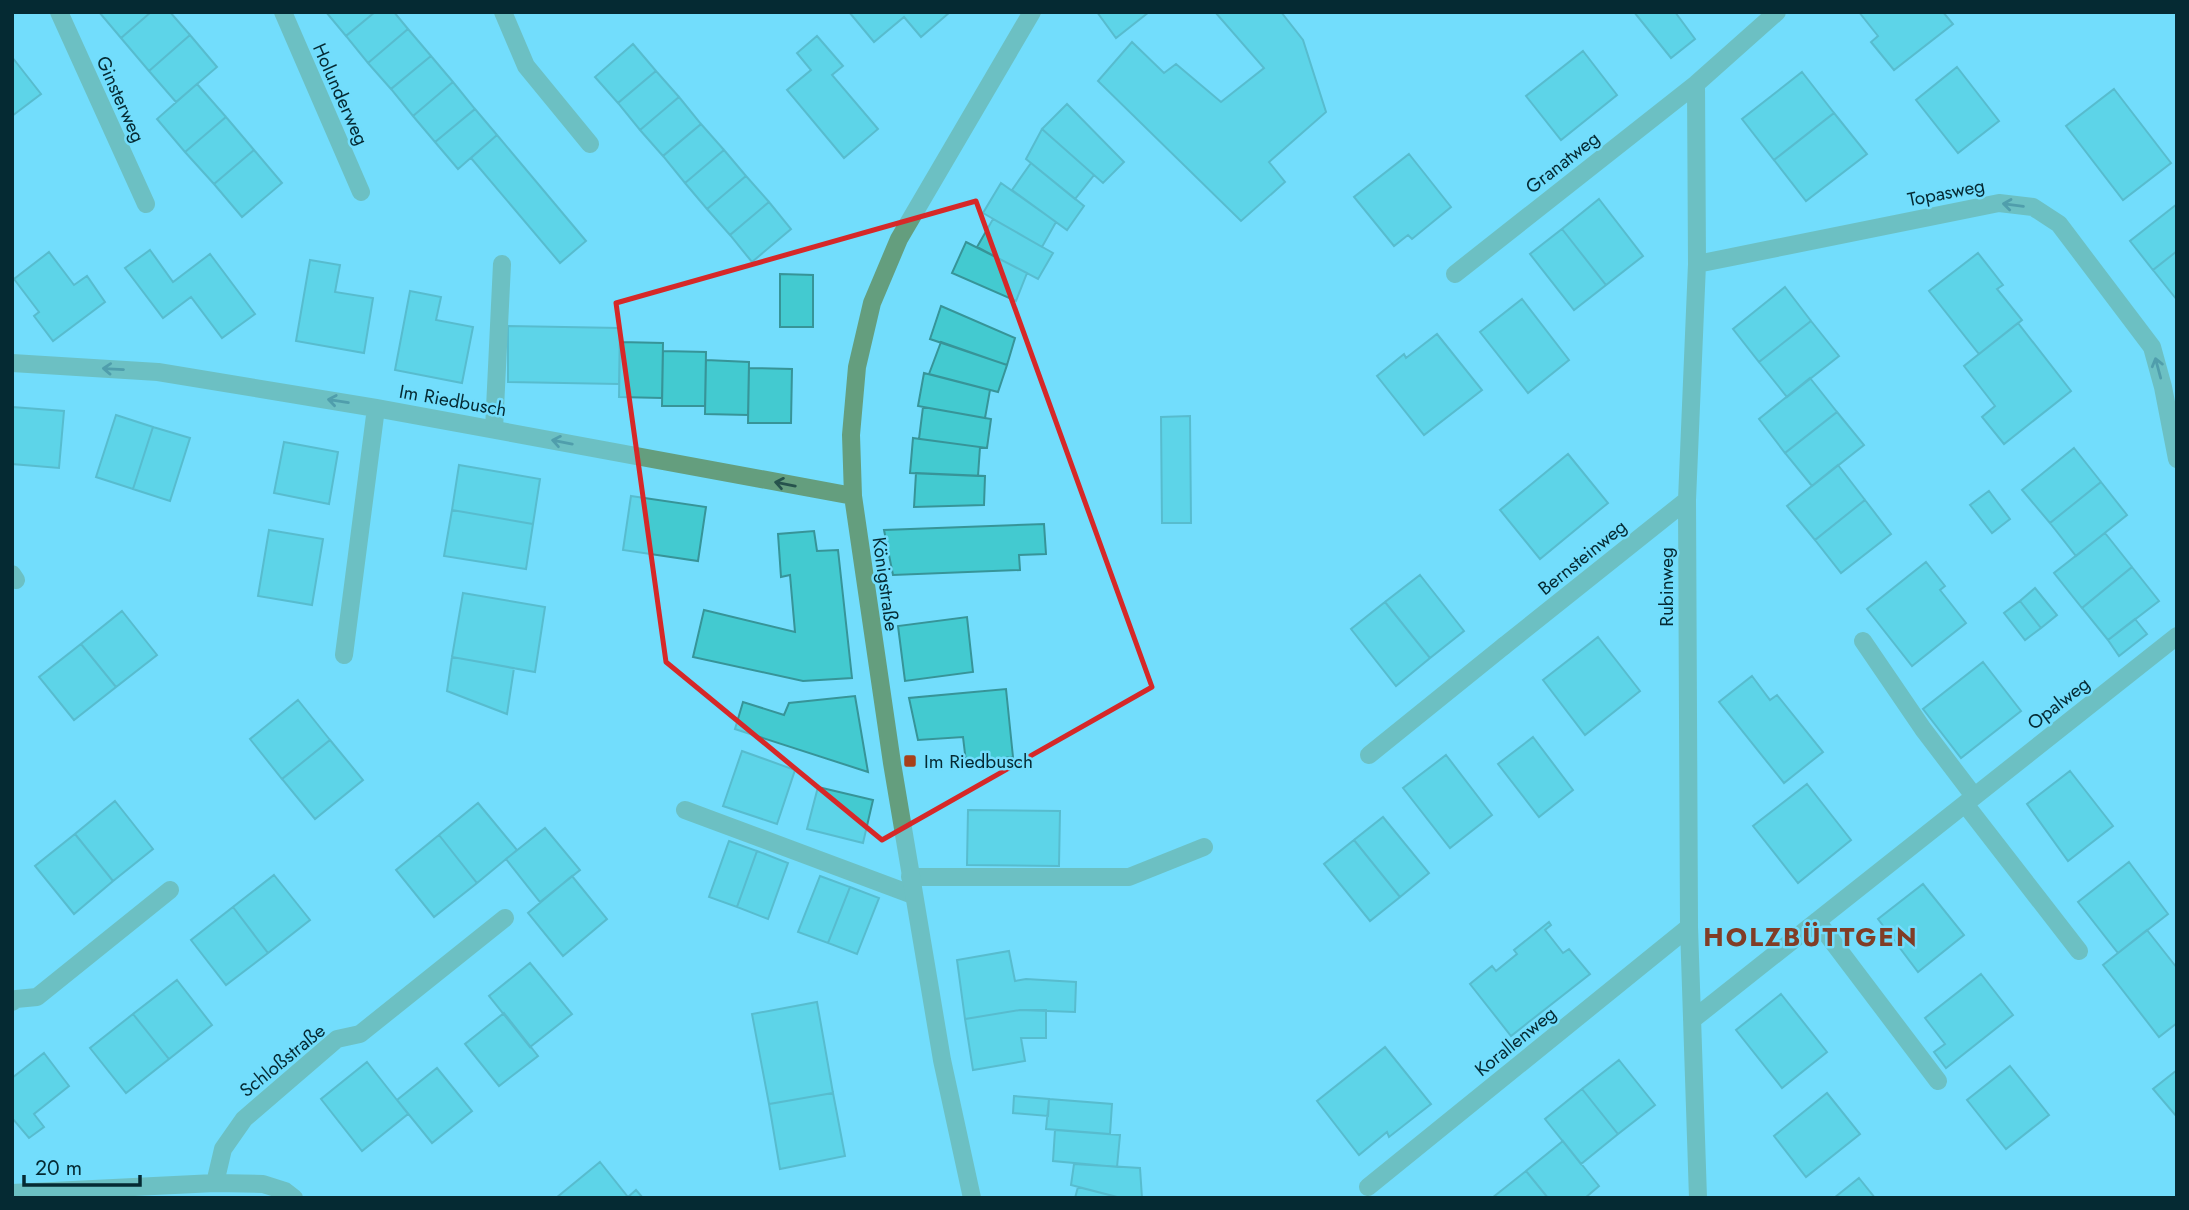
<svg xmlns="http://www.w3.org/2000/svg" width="2189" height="1210" font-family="Jost,sans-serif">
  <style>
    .building { fill: #43cad0; stroke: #379498; stroke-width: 2 }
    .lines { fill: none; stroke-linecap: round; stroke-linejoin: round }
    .service { stroke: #649e7e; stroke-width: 18 }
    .minor { stroke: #649e7e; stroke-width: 18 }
    .oneway { stroke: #26534d }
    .marked { fill: none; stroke: #d62828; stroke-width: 5; stroke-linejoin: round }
    .poi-dot { fill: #a7401a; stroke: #72ddfc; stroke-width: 2.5 }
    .labels { text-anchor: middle; stroke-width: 5; stroke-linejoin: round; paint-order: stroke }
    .street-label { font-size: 19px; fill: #052a33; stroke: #72ddfc }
    .poi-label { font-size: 19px; fill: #052a33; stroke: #72ddfc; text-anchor: start }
    .district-label { font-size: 26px; font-weight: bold; letter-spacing: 2px; fill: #813d26; stroke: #72ddfc }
  </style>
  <rect width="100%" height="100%" fill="#72ddfc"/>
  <path class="building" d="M99,12H151L121,38Z
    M151,12H170L190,35L149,71L121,38Z
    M326,12H375L346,36Z
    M375,12H394L408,29L368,63L346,36Z
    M849,12H950L921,37L904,17L874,42Z
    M1097,12H1149L1116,38Z
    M1215,12H1281L1303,40L1326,112L1269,162L1285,182L1241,221L1098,81L1132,42L1164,73L1176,64L1221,102L1264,68Z
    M1634,12H1675L1695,39L1671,58Z
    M1859,12H1943L1953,24L1894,70L1871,42L1878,36Z
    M408,29L431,56L391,89L368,63Z
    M190,35L217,67L176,102L149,71Z
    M817,36L843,66L832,75L878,129L844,158L787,90L811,70L797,53Z
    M633,44L656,71L618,103L595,77Z
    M1583,51L1617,95L1561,140L1526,96Z
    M431,56L453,82L413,116L391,89Z
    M12,57L41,94L12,116Z
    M1957,67L1999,121L1958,153L1916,100Z
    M656,71L679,97L640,130L618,103Z
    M1802,72L1834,113L1774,160L1742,119Z
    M453,82L475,109L435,142L413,116Z
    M197,84L226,117L185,152L157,119Z
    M2114,89L2171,163L2123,200L2066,126Z
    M679,97L701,124L663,156L640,130Z
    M1067,104L1124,162L1103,183L1042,129Z
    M475,109L497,135L458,169L435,142Z
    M1834,113L1867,154L1806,201L1774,160Z
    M226,117L254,150L214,184L185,152Z
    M701,124L724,150L685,183L663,156Z
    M1042,129L1094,175L1075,199L1026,159Z
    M497,135L586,241L560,263L471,158Z
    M254,150L282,183L242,217L214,184Z
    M724,150L746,176L707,209L685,183Z
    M1409,154L1451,207L1412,239L1408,235L1394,246L1354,197Z
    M1031,163L1084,206L1067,230L1012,190Z
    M746,176L769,202L730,235L707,209Z
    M1001,183L1056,222L1042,247L983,213Z
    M1599,199L1643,256L1606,285L1562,229Z
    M769,202L791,229L752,262L730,235Z
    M2177,204V251L2153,270L2130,241Z
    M993,219L1053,253L1038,279L977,247Z
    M1562,229L1606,285L1574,310L1530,254Z
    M966,242L1027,273L1016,301L952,273Z
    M150,250L173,282L210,254L255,314L222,338L191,297L163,318L125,268Z
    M2177,251V300L2153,270Z
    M49,252L74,285L87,276L105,302L53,341L34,316L39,312L14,279Z
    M1978,253L2003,285L1997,289L2022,320L1979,354L1929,291Z
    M310,260L340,265L335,292L373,298L364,353L296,341Z
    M780,274L813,275V327H780Z
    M1785,287L1811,321L1759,362L1733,329Z
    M410,291L441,297L436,320L473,327L462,383L395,370Z
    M1522,299L1569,360L1528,393L1480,332Z
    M941,306L1015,338L1007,365L930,339Z
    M1811,321L1839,356L1787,397L1759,362Z
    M2018,323L2071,391L2004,444L1982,417L1995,406L1964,366Z
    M508,326L620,328L619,384L508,382Z
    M1437,334L1482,390L1424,435L1377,376L1404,354L1406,358Z
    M620,342L663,343L662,398L619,397Z
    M941,342L1007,365L998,392L929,374Z
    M663,351L706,352L705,406H662Z
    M706,360L749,362L748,415L705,414Z
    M749,368L792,369L791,423H748Z
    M924,373L990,390L985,418L918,406Z
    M1810,378L1837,412L1785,453L1759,419Z
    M12,407L64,411L59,468L12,464Z
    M923,407L991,419L987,448L919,439Z
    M1837,412L1864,445L1812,486L1785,453Z
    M116,415L153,427L133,489L96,477Z
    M1190,416L1191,523H1162L1161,417Z
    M153,427L190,438L170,501L133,489Z
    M913,438L980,447L978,476L910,473Z
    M284,442L338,452L329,504L274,493Z
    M2074,448L2101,482L2050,523L2022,490Z
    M1568,454L1608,503L1540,559L1500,510Z
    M459,465L540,479L533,524L452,510Z
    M1838,465L1865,500L1815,540L1787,506Z
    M916,473L985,476L984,505L914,507Z
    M2101,482L2127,515L2076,556L2050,523Z
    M1989,491L2010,519L1992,533L1970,505Z
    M631,496L706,507L698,561L623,550Z
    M1865,500L1891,534L1841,573L1815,540Z
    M452,510L533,524L526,569L444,556Z
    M1044,524L1046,554L1019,555L1020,570L893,575L884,530Z
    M269,530L323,539L312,605L258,596Z
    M814,531L817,551L838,550L852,678L803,681L693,657L704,610L795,632L790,575L781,577L778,534Z
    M2105,533L2132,567L2082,608L2054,573Z
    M1926,562L1945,586L1940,590L1966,623L1912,666L1867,609Z
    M2132,567L2159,601L2108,640L2082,608Z
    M1420,575L1464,631L1430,658L1385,602Z
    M2035,588L2057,615L2041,628L2020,601Z
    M463,593L545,607L535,672L452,657Z
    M2020,601L2041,628L2025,640L2004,613Z
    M1385,602L1430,658L1396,686L1351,629Z
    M122,611L157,655L116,687L81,644Z
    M967,617L973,672L905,681L898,626Z
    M2135,619L2147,634L2119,656L2108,640Z
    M1598,637L1640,691L1585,735L1543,680Z
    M81,644L116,687L74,720L39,677Z
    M452,657L514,668L507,714L447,691Z
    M1983,662L2021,711L1961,758L1923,709Z
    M1752,676L1770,700L1777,695L1823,752L1784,783L1719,702Z
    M1006,689L1013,757L966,762L963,737L918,740L909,698Z
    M855,696L868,772L735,729L743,702L784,715L789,703Z
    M298,700L330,740L282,779L250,739Z
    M1533,737L1573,790L1539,817L1498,764Z
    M330,740L363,780L315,819L282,779Z
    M742,751L795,770L777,824L723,806Z
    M1446,755L1492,815L1450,848L1403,788Z
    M2070,771L2113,826L2068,861L2027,804Z
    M1807,784L1851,840L1798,883L1753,826Z
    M818,787L873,800L863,843L807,829Z
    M115,801L153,849L113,881L75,834Z
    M478,803L517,850L477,883L439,835Z
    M968,810L1060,811L1059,866L967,865Z
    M1383,817L1429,873L1400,897L1354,840Z
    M545,828L580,870L540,902L506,859Z
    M75,834L113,881L74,914L35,866Z
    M439,835L477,883L434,917L396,870Z
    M1354,840L1400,897L1370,921L1324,864Z
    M729,841L757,851L737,907L709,897Z
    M757,851L788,863L768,919L737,907Z
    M2129,862L2168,914L2118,953L2078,902Z
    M274,875L310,920L268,953L233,907Z
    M572,876L607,919L563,956L528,913Z
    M820,876L850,887L828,943L798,932Z
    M1923,884L1964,935L1918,972L1878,919Z
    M850,887L879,898L857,954L828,943Z
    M233,907L268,953L226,985L191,940Z
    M1549,922L1551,925L1545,930L1563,953L1569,949L1590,974L1511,1036L1470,984L1492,966L1496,971L1517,954L1514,950Z
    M2147,930L2177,968V1023L2159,1037L2103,965Z
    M1009,951L1015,981L1026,979L1076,982L1075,1012L1020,1010L965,1019L957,960Z
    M530,963L572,1014L530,1047L489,996Z
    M1981,974L2013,1015L1946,1068L1934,1052L1945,1044L1925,1018Z
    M177,980L212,1025L169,1059L133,1014Z
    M1781,994L1827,1052L1782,1088L1736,1030Z
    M817,1002L833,1093L769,1104L752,1014Z
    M1020,1010H1046V1038H1021L1025,1061L973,1070L965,1019Z
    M504,1013L538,1056L499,1086L465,1044Z
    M133,1014L169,1059L126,1093L90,1048Z
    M1385,1047L1431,1104L1389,1137L1387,1132L1359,1155L1317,1101Z
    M44,1053L69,1086L34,1114L44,1127L29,1138L12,1118V1078Z
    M1619,1060L1655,1105L1618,1134L1582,1089Z
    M367,1062L408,1114L362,1151L321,1099Z
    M2010,1066L2049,1115L2006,1149L1967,1100Z
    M437,1068L472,1111L432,1143L397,1100Z
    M2177,1070V1117L2153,1089Z
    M1582,1089L1618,1134L1581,1164L1545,1119Z
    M833,1093L845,1156L780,1169L769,1104Z
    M1827,1093L1860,1134L1806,1177L1774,1136Z
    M1014,1096L1049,1099L1048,1116L1013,1113Z
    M1049,1099L1112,1104L1110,1134L1046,1129Z
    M1055,1130L1120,1135L1117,1167L1053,1161Z
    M1563,1141L1599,1186L1585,1198H1548L1526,1171Z
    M600,1162L628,1197L636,1190L643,1198H556Z
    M1074,1164L1140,1168L1142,1198H1121L1071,1185Z
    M1526,1171L1548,1198H1492Z
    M1859,1178L1875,1198H1834Z
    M1078,1187L1121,1198H1075Z"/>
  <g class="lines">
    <path class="service" d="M494,429L502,264
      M1863,641L1923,729L1974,796
      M1369,755L1504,646
      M685,810L913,895
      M910,877H1129L1204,847"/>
    <path class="minor" d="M59,12L146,204
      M283,12L361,192
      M503,12L526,66L590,144
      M1696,84L1697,264L1687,500L1689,927L1698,1198
      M1697,264L1999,203L2033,207L2059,224L2152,347L2163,387L2177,459
      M1455,274L1696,84L1777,12
      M12,363L158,372L376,408L853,496
      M12,574L16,580
      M1504,646L1687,500
      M344,655L376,408
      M1965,804L2079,951
      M1817,921L1938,1081
      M12,1002L16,999L37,997L170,890
      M1692,1020L2177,636
      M215,1183L223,1149L244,1119L337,1039L360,1034L505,918
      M1368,1187L1689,927
      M12,1193L215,1183L263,1184L285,1191L294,1198
      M972,1198L942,1060L892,763L853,496L851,435L857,367L872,303L899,239L1032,12"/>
  </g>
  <defs><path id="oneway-shaft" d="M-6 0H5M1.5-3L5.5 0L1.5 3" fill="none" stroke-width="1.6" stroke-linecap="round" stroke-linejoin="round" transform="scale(1.75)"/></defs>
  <g class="oneway">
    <use href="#oneway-shaft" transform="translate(2013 205) rotate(-173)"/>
    <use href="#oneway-shaft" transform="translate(2158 368) rotate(-105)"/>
    <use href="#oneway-shaft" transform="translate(113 369) rotate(-177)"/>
    <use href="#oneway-shaft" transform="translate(338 401) rotate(-171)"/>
    <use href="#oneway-shaft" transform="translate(562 442) rotate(-169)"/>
    <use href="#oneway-shaft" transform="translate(785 484) rotate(-169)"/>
  </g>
  <path d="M0 0H2189V1210H0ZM976,201L1152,687L882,840L666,662L616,303Z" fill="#72ddfc" fill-opacity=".55" fill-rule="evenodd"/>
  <path class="marked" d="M976,201L1152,687L882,840L666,662L616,303Z"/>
  <rect class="poi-dot" x="903" y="754" width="14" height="14" rx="3.5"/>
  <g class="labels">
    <g class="street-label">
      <text transform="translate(341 94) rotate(66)" y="7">Holunderweg</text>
      <text transform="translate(121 99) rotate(66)" y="7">Ginsterweg</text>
      <text transform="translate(1562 162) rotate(-38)" y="7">Granatweg</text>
      <text transform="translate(1946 192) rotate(-11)" y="7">Topasweg</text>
      <text transform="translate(453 400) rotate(10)" y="7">Im Riedbusch</text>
      <text transform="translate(1582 557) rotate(-39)" y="7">Bernsteinweg</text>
      <text transform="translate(886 584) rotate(82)" y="7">Königstraße</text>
      <text transform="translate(1666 587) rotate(-90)" y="7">Rubinweg</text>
      <text transform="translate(2058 703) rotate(-38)" y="7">Opalweg</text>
      <text transform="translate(1515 1041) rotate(-39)" y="7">Korallenweg</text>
      <text transform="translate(282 1060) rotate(-39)" y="7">Schloßstraße</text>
    </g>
    <g class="poi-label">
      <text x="924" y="768">Im Riedbusch</text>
    </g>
    <g class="district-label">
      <text x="1811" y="946">HOLZBÜTTGEN</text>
    </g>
  </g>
  <rect width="2189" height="1210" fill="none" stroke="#052a33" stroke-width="28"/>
  <path d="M24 1175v10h116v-10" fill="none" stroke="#052a33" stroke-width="3.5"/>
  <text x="35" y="1175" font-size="21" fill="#052a33" stroke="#72ddfc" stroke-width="5" paint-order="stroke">20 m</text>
</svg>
